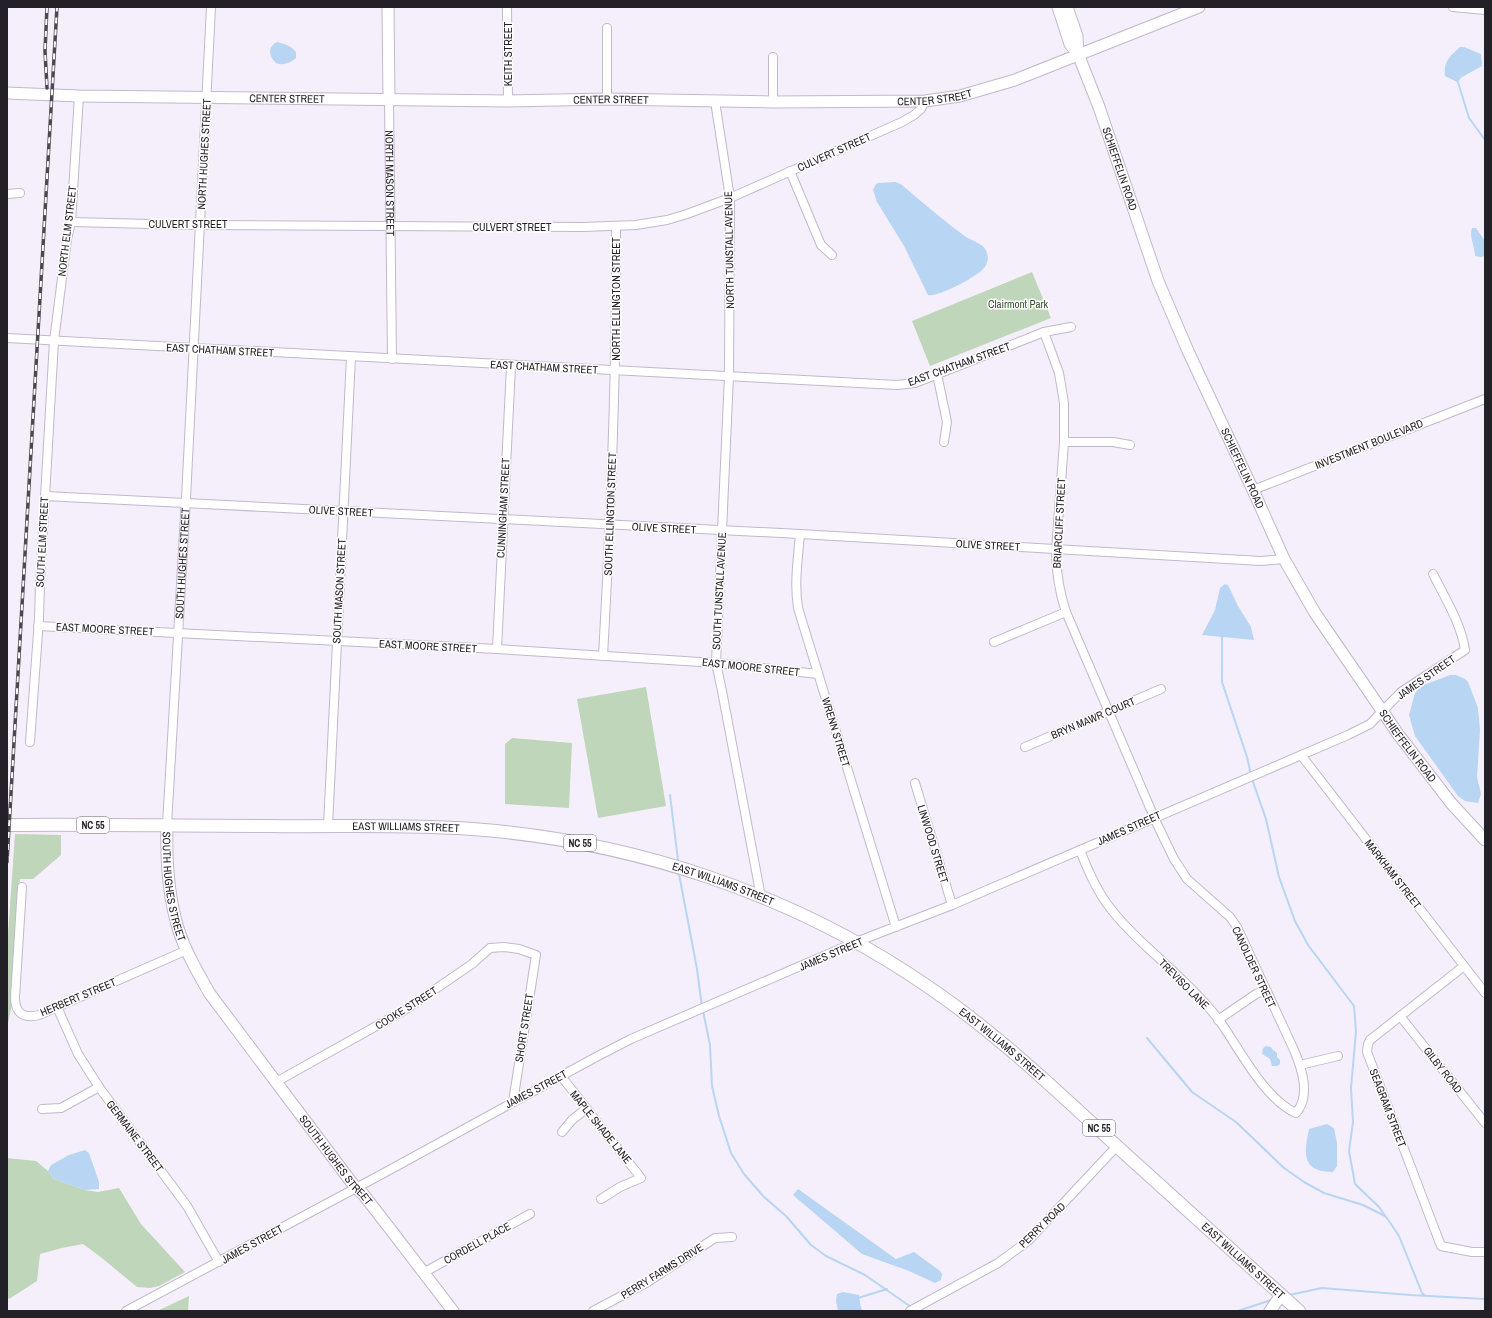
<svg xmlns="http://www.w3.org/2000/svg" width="1492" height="1318" font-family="'Archivo Narrow',sans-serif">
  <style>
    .green { fill: #bfd6ba }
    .water { fill: #b8d5f3 }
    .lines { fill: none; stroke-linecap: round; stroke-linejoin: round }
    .stream { stroke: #b8d5f3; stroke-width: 2 }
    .street-casing { stroke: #c2b8cd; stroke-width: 10 }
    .secondary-casing { stroke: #c2b8cd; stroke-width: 13 }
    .primary-casing { stroke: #c2b8cd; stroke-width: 14 }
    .street { stroke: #fff; stroke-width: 8 }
    .secondary { stroke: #fff; stroke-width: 11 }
    .primary { stroke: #fff; stroke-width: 12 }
    .rail-casing { stroke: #4c4750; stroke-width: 3.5 }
    .rail { stroke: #fff; stroke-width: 2; stroke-dasharray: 6; stroke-linecap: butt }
    .labels { text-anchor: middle; stroke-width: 3; stroke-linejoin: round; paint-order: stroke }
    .shield { fill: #fff; stroke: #666368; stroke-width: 1 }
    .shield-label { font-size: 10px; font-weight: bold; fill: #242028 }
    .street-label { font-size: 11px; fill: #242028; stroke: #fff }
    .park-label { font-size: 11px; fill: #2f5327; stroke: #fff }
  </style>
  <rect width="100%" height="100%" fill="#f5effc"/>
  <path class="green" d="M1032,272L1051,318L930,366L912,321Z
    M646,687L666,806L598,818L577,699Z
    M512,738L572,743L569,808L505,804V744Z
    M15,834L61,835V855L33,879H20L11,1009L7,1028V949Z
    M7,1158L36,1161L48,1171L54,1179L85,1190L98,1192L119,1188L141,1224L185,1272L159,1286L150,1288L137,1287L102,1258L83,1244L62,1248L40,1254L37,1281L9,1299L7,1296Z
    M189,1296L188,1311H157Z"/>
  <path class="water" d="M277,42C285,44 290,45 296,52V58C290,63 283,66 276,63C269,57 267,47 277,42Z
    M1460,47H1464L1481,54L1482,66L1462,77L1457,82L1445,76C1443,62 1450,56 1460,47Z
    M896,182L902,185C923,203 944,221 966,237C973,241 985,244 987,253C991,268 978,273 968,280C960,284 937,297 928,295L904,246L877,202L873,190L876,184L878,183Z
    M1472,228H1476L1485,241V256L1481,257L1475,256C1475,247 1469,237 1472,228Z
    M1225,584L1228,585L1238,606L1251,627L1254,640L1202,635L1215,610L1220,588Z
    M1450,675H1456L1465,679L1468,682L1478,708L1480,730L1477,777L1481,794L1478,803L1465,801L1458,796L1415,736L1409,715L1415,693L1418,690L1424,685Z
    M1266,1046L1271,1047L1273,1050L1277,1053V1057L1280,1060V1064L1277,1066H1272L1270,1059L1262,1054L1263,1048Z
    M1327,1124L1334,1128L1337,1143V1166L1333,1172C1301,1172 1304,1153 1309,1129Z
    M85,1150L89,1153L99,1182V1189L85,1190L54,1179L48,1171L51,1165L69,1155Z
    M798,1189L896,1259L914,1252L940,1271L942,1274L941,1280L935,1283L909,1271L862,1254L793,1195Z
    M843,1292L859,1295L860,1303L862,1311H838L836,1301L837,1294Z"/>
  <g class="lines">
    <path class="stream" d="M1457,79L1469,118L1485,140
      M1222,636V682L1247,757L1251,775
      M1252,779L1266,819L1279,877L1295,921L1308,945L1354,1006L1356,1031L1351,1088L1353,1122L1349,1151L1355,1184L1379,1207L1393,1227L1399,1236L1422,1293L1425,1296
      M670,795L678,860
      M679,874L697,969L702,1007
      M703,1011L710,1045L712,1086L719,1116L731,1153L744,1174L764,1197L786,1216L811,1245L826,1256L865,1275L911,1307
      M1147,1038L1192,1092L1236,1122L1284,1168L1304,1182L1324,1193L1363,1205L1385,1216
      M1289,1295L1322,1288L1410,1295L1485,1299
      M858,1298L887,1289
      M1238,1311L1271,1300"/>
    <g class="street-casing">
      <g id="street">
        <path d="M507,7L508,101"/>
        <path d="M1453,7L1485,10"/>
        <path d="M607,28V99"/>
        <path d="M773,57V102"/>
        <path id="s1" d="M389,99L392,359"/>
        <path d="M715,101L730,198L729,376L716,663L722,691L761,897"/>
        <path d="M790,171L821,245L832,255"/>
        <path d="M7,194L20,193"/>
        <path d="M71,222L191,225L583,227L636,225L667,220L687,214L730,198L902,122L914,115L921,109L925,101"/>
        <path d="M1044,332L1059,373L1064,403V442L1056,550C1056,572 1059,591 1066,612L1157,824L1174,859L1187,879L1230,917L1237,927L1294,1050C1302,1069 1311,1096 1296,1113C1264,1099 1239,1048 1219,1020C1202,998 1182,979 1162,961C1144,944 1126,929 1111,909C1097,892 1088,871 1080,850"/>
        <path d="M7,338L897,385L915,383L1044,332L1071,327"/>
        <path d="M937,374L947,422L944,442"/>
        <path d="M1064,442H1113L1130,445"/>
        <path d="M1253,490L1485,399"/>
        <path d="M45,496L800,534L1261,561L1284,559"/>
        <path d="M800,534C798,559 794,583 798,608L896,927"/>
        <path d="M38,626L497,649L716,663L818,674"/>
        <path d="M994,642L1066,612"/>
        <path d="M497,649L511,366"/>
        <path d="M603,656C611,513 617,370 616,226"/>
        <path d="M30,742L39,619L40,583L54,341L67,239L71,222L79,96"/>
        <path d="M1025,747L1161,689"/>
        <path d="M1301,755L1485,993"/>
        <path d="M915,783L952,905"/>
        <path id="s2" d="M167,825L186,498L211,7"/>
        <path d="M328,826L351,357"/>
        <path d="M22,887L15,997C15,1013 23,1019 39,1015L187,950"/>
        <path d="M1464,966L1370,1040L1368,1044L1367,1052L1441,1246L1472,1252H1485"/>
        <path d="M57,1007L78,1054L99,1087L187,1206L219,1262"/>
        <path d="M1400,1016L1485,1123"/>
        <path d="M1218,1020L1256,994L1265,990"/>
        <path d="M1300,1065L1338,1056"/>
        <path d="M561,1076L641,1178L620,1187L601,1199"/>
        <path d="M276,1082L405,1010L472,964L490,948L504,947L519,949L536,955L513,1102"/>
        <path d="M42,1109L61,1108L99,1087"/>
        <path d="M562,1132L572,1120L586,1109"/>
        <path d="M423,1273L530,1214"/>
        <path d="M126,1311L384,1173L596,1057L631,1039L856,942L952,905L1348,735L1370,724L1401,692L1465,650C1461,623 1445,598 1433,574"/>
        <path d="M593,1311L646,1283L715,1238L732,1237"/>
        <path d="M910,1311L998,1263L1028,1241L1117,1146"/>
      </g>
    </g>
    <g class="secondary-casing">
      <g id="secondary">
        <path d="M388,7L389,99"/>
        <path id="s3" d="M1058,7L1070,44L1078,54L1099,107L1158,281L1188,351L1253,490L1284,559L1315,613L1398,734L1451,803L1485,840"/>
        <path d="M1067,7L1077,36L1078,54"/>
        <path id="s4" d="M7,93L79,96L508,101L607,99L773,102L925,101L960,96L1015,80L1199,7"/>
        <path id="s5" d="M167,825C166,860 168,895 178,928C185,951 198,973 210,994L355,1187L363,1194L394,1234L453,1311"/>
        <path d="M1270,1311L1281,1295"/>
      </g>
    </g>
    <g class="primary-casing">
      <g id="primary">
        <path id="s6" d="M7,825C94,824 181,826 269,826C336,827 404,824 472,829C634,841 793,894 927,986C998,1034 1058,1092 1121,1150C1180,1204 1240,1257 1299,1311"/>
      </g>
    </g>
    <use href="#street" class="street"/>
    <use href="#secondary" class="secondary"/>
    <use href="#primary" class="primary"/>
    <g class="rail-casing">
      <path id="rail" d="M47,7L45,51L47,88
        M7,862L57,7"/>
    </g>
    <use href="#rail" class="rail"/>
  </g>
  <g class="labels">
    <g class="shield">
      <rect x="77" y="817" width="32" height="16" rx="3"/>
      <rect x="564" y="835" width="32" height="16" rx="3"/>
      <rect x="1083" y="1120" width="32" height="16" rx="3"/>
    </g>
    <g class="shield-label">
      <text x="93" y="829">NC 55</text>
      <text x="580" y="847">NC 55</text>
      <text x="1099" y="1132">NC 55</text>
    </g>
    <g class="street-label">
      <text transform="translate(508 54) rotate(-90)" y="4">KEITH STREET</text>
      <text dy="4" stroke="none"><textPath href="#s4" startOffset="928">CENTER STREET</textPath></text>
      <text dy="4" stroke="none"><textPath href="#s4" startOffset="280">CENTER STREET</textPath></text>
      <text dy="4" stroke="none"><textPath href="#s4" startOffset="604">CENTER STREET</textPath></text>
      <text transform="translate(834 152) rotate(-24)" y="4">CULVERT STREET</text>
      <text transform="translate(204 154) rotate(-87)" y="4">NORTH HUGHES STREET</text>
      <text dy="4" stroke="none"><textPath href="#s3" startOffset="174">SCHIEFFELIN ROAD</textPath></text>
      <text dy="4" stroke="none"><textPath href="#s1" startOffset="84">NORTH MASON STREET</textPath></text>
      <text x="188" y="228">CULVERT STREET</text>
      <text x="512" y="231">CULVERT STREET</text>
      <text transform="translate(67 231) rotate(-83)" y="4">NORTH ELM STREET</text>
      <text transform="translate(729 250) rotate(-91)" y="4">NORTH TUNSTALL AVENUE</text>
      <text transform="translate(616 299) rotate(-90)" y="4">NORTH ELLINGTON STREET</text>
      <text transform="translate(220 350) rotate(3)" y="4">EAST CHATHAM STREET</text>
      <text transform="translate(959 364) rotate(-20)" y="4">EAST CHATHAM STREET</text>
      <text transform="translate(544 367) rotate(3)" y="4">EAST CHATHAM STREET</text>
      <text transform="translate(1369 444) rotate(-22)" y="4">INVESTMENT BOULEVARD</text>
      <text dy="4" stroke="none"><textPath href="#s3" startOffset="498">SCHIEFFELIN ROAD</textPath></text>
      <text transform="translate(503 508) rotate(-87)" y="4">CUNNINGHAM STREET</text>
      <text transform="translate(341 511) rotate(3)" y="4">OLIVE STREET</text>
      <text transform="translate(610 514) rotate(-88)" y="4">SOUTH ELLINGTON STREET</text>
      <text transform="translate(1059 523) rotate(-87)" y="4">BRIARCLIFF STREET</text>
      <text transform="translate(664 528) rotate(3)" y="4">OLIVE STREET</text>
      <text transform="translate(42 542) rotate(-87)" y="4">SOUTH ELM STREET</text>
      <text transform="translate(988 545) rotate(3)" y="4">OLIVE STREET</text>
      <text dy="4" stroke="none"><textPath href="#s2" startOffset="262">SOUTH HUGHES STREET</textPath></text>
      <text transform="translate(339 591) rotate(-87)" y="4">SOUTH MASON STREET</text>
      <text transform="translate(719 591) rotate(-87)" y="4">SOUTH TUNSTALL AVENUE</text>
      <text transform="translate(105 629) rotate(3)" y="4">EAST MOORE STREET</text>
      <text transform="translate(428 646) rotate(3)" y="4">EAST MOORE STREET</text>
      <text transform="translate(751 667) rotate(6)" y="4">EAST MOORE STREET</text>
      <text transform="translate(1426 677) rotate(-35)" y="4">JAMES STREET</text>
      <text transform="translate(1093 718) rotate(-23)" y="4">BRYN MAWR COURT</text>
      <text transform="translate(836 732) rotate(73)" y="4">WRENN STREET</text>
      <text dy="4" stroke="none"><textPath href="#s3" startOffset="822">SCHIEFFELIN ROAD</textPath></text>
      <text dy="4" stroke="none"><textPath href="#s6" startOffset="399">EAST WILLIAMS STREET</textPath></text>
      <text transform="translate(1129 828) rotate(-24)" y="4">JAMES STREET</text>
      <text transform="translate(933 844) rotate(73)" y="4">LINWOOD STREET</text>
      <text transform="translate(1393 874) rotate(52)" y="4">MARKHAM STREET</text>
      <text dy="4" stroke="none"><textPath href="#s6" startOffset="723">EAST WILLIAMS STREET</textPath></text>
      <text dy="4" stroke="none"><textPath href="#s5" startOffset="62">SOUTH HUGHES STREET</textPath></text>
      <text transform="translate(831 954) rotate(-23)" y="4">JAMES STREET</text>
      <text transform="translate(1254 967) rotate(65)" y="4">CANOLDER STREET</text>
      <text transform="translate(1184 984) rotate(45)" y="4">TREVISO LANE</text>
      <text transform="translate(78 997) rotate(-23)" y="4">HERBERT STREET</text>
      <text transform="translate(406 1008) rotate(-32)" y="4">COOKE STREET</text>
      <text transform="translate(524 1028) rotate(-81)" y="4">SHORT STREET</text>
      <text dy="4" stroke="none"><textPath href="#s6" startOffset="1047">EAST WILLIAMS STREET</textPath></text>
      <text transform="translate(1443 1070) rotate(52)" y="4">GILBY ROAD</text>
      <text transform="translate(536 1089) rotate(-28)" y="4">JAMES STREET</text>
      <text transform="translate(1388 1108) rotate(69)" y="4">SEAGRAM STREET</text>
      <text transform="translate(601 1127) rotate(51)" y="4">MAPLE SHADE LANE</text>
      <text transform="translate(135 1136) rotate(53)" y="4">GERMAINE STREET</text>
      <text dy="4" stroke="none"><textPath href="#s5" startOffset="386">SOUTH HUGHES STREET</textPath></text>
      <text transform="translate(1042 1225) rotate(-44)" y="4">PERRY ROAD</text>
      <text transform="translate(477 1243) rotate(-29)" y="4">CORDELL PLACE</text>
      <text transform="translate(252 1244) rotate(-29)" y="4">JAMES STREET</text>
      <text dy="4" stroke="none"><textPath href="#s6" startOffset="1371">EAST WILLIAMS STREET</textPath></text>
      <text transform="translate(662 1271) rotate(-32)" y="4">PERRY FARMS DRIVE</text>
    </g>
    <g class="park-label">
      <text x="1018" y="308">Clairmont Park</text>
    </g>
  </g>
  <rect width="1492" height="1318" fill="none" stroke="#242028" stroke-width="16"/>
</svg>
